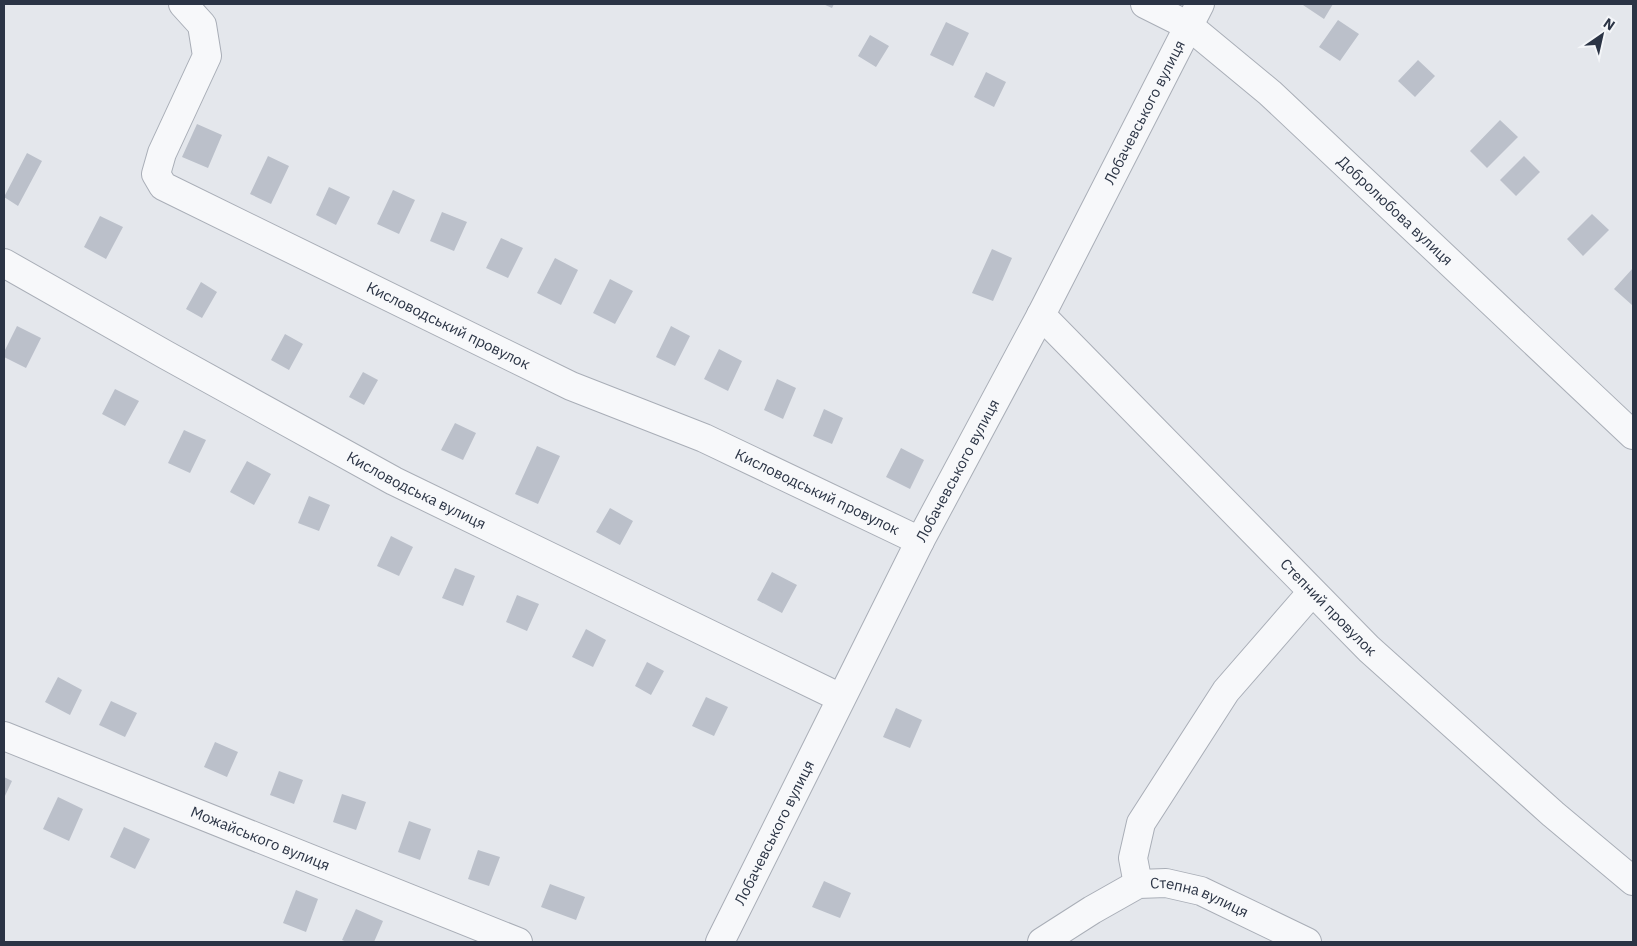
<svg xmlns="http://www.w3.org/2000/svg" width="1637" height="946" font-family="'IBM Plex Sans',sans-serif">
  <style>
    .building { fill: #bbc0ca }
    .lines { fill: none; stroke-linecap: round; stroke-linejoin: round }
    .street-casing { stroke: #a9aeb7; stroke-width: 30 }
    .street { stroke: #f7f8fa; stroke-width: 28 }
    .labels { text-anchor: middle; stroke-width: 5; stroke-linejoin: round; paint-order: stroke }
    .street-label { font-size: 15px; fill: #2b3445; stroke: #f4f6f9 }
  </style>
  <rect width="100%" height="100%" fill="#e4e7ec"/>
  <path class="building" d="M823,4H834L832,8Z
    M1304,4H1333L1324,19L1303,5Z
    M1338,20L1359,34L1340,61L1319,47Z
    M946,22L969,33L953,66L930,55Z
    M870,35L889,46L876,67L858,56Z
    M1418,60L1435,76L1415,97L1398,81Z
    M986,72L1006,82L994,107L974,97Z
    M1500,120L1518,137L1487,168L1470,151Z
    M197,124L222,135L208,168L182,157Z
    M27,153L42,161L18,206L4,197Z
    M268,156L289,166L271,204L250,194Z
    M1524,156L1540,172L1516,196L1500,180Z
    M329,187L350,197L336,225L316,215Z
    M393,190L415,200L399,234L377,224Z
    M442,212L467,222L454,251L430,241Z
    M1592,214L1609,230L1583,256L1567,239Z
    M100,216L123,227L106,259L84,247Z
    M501,238L523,248L508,278L486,268Z
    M992,249L1012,258L993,301L972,293Z
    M555,258L578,270L561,305L537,293Z
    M1633,268V304L1632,305L1614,289Z
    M610,279L633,291L615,324L593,313Z
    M201,282L217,292L202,318L186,309Z
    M17,326L41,338L26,368L4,357V352Z
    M671,326L690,336L675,366L656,357Z
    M285,334L303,344L289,370L271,360Z
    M719,349L742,361L728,391L704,379Z
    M363,372L378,380L364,405L349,397Z
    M777,379L796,388L783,419L764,410Z
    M115,389L139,401L125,426L102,414Z
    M824,409L843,418L832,444L813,436Z
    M455,423L476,433L463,460L441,450Z
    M184,430L206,440L190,473L168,463Z
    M537,446L560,456L538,504L515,494Z
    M901,448L924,460L910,489L886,477Z
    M247,461L271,474L254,505L230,492Z
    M309,496L330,505L319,531L298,523Z
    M610,508L633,521L620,545L596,532Z
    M391,536L413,547L399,576L377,566Z
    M455,568L475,576L463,606L442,598Z
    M772,572L797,585L782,613L757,600Z
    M517,595L539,604L527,631L506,622Z
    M586,629L606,640L593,667L572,657Z
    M647,662L664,671L651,695L635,686Z
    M58,677L82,690L70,715L45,702Z
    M706,697L728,707L714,736L692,726Z
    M111,701L137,713L125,737L99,725Z
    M896,708L922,720L910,748L883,737Z
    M215,742L238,752L227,777L204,767Z
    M279,771L303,780L294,804L270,795Z
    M4,777L12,781L4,798Z
    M342,794L366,802L356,830L333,822Z
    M58,797L83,809L69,841L43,829Z
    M409,821L431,829L420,860L398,852Z
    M124,827L150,839L135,869L110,857Z
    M478,850L500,857L489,886L468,879Z
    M824,881L851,893L840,918L812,907Z
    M550,884L585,897L576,920L541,907Z
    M296,890L318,899L306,932L283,923Z
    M356,909L383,921L374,942H347L342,940Z"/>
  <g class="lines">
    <g class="street-casing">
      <g id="street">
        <path id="s1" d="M183,4L202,25L207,56L162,153L156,174L163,186L571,386L704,438L920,541"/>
        <path id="s2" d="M1145,4L1189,26L1270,93L1633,435"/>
        <path id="s3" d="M4,263L166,355L394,481L841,698"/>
        <path id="s4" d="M1041,315L1369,649L1553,814L1633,881"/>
        <path id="s5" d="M4,736L518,942"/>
        <path d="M1138,884L1133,858L1141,823L1226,691L1312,592"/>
        <path id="s6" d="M720,942L920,541L1041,315L1200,4"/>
        <path id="s7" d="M1042,942L1092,910L1138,884L1166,883L1201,891L1307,942"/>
      </g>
    </g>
    <use href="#street" class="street"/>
  </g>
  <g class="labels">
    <g class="street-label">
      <text dy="5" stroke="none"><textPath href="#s6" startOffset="932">Лобачевського вулиця</textPath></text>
      <text dy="5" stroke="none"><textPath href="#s2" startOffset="326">Добролюбова вулиця</textPath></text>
      <text dy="5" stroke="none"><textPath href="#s1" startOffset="520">Кисловодський провулок</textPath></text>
      <text dy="5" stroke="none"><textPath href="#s6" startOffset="528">Лобачевського вулиця</textPath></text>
      <text dy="5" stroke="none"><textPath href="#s3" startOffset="471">Кисловодська вулиця</textPath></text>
      <text dy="5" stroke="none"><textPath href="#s1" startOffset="925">Кисловодський провулок</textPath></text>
      <text dy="5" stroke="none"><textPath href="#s4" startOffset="410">Степний провулок</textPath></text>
      <text dy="5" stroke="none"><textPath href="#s6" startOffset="122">Лобачевського вулиця</textPath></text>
      <text dy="5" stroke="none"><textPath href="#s5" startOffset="276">Можайського вулиця</textPath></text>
      <text dy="5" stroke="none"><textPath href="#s7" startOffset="176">Степна вулиця</textPath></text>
    </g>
  </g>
  <rect width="1637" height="946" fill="none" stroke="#2b3445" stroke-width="10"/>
  <g transform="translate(1602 35) rotate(34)" stroke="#f4f6f9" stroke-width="4" paint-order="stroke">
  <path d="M0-4L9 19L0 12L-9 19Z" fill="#2b3445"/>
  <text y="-8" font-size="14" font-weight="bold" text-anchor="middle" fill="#2b3445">N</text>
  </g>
</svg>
